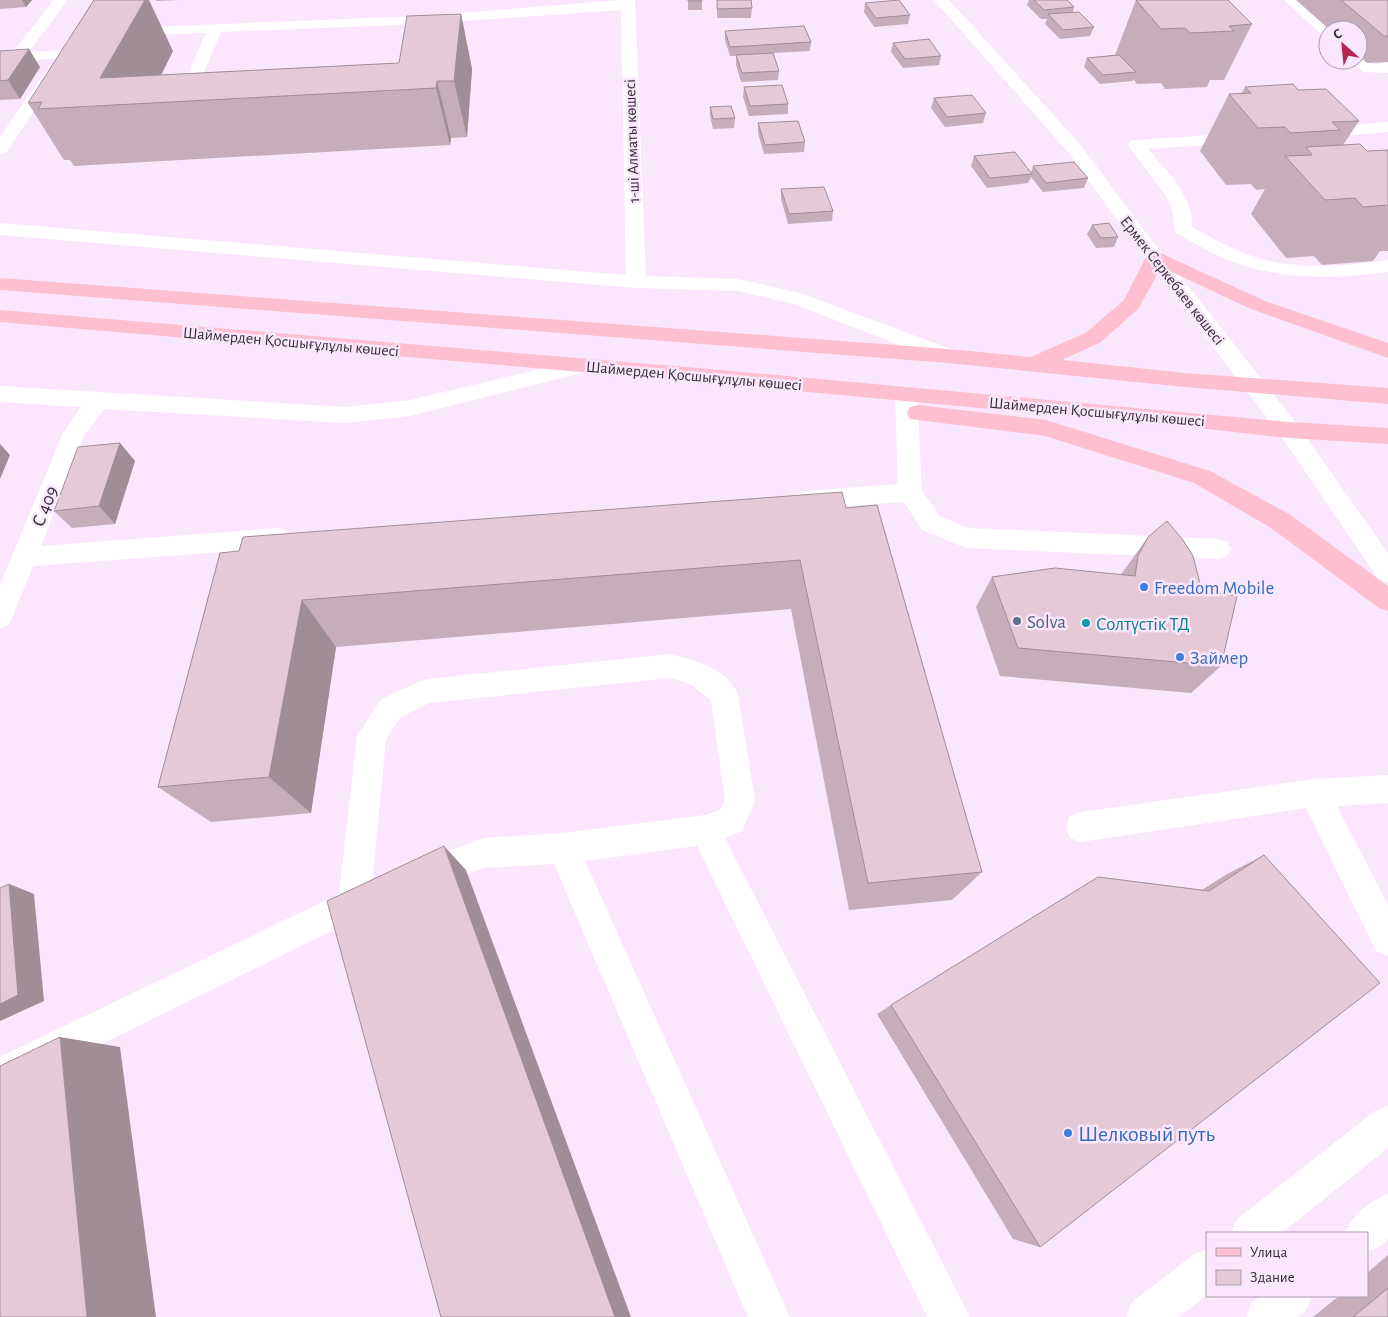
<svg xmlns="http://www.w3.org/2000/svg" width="1388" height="1317" font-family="'Alegreya Sans',sans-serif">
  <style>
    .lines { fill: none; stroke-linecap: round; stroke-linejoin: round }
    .minor { fill: #fff; fill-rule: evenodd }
    .major { fill: #febfd1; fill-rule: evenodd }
    .wall { fill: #c6adb9 }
    .shaded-wall { fill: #a18d96 }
    .building { fill: #e6c9d7; stroke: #a18d96 }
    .shop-dot { fill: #3f7fe0; stroke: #fae6fd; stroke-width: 2 }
    .service-dot { fill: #5c6f8a; stroke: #fae6fd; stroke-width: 2 }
    .culture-dot { fill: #0f9aa8; stroke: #fae6fd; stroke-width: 2 }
    .labels { text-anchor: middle; stroke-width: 5; stroke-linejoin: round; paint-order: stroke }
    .far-street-label { font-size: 16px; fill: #342d35; stroke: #fae6fd }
    .street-label { font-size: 19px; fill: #342d35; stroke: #fae6fd }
    .shop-label { font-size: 19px; fill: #366cbe; stroke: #fae6fd; text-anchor: start }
    .service-label { font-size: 19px; fill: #4e5e75; stroke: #fae6fd; text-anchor: start }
    .culture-label { font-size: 19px; fill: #0d838f; stroke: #fae6fd; text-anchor: start }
    .near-shop-label { font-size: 22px; fill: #366cbe; stroke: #fae6fd; text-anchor: start }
  </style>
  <rect width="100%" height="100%" fill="#fae6fd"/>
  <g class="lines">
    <path class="minor" d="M54,0H68L29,52L64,50L69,51L71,54L69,57L6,63L1,61V55L12,53Z
      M621,0H635L646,276L738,279L800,293L956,351L959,356L956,361L948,363L940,361L794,304L738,291L636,288L0,235V223L626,275L621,10L421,24L221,32L190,106L188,109H176L174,106L206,33L126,36L121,35L119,32L121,29L126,28L421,16Z
      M934,0H949L1080,144L1147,234L1297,424L1388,553V583L1379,580L1281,436L1133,242L1068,152Z
      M1284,0H1299L1333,30H1328V37L1323,36Z
      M1358,55L1363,57L1373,64L1388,63V73L1364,72L1350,60H1358Z
      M50,70L55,72L58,75L6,153L0,154V137L45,72Z
      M1388,122V132L1315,138L1309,137L1307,133L1309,129L1315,128Z
      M1242,133L1248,134L1250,138L1248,142L1148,149C1166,170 1194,197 1192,227C1212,238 1233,250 1255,257C1296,270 1346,266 1388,260V272C1340,279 1289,280 1242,265C1219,258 1198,245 1176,233L1174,229V219L1172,208L1166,196L1128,145L1130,141L1136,140Z
      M582,359L590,361L593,366L590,371L410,416L345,423L104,409L84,436L41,546L278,528L287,531L291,538L287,545L278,548L33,566L9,625L0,628V585L63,433L81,407L0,402V386L345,407L410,400Z
      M906,386L914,389L917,394L922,491L940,516L968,528L1218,539L1227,542L1231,549L1227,556L1218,559L966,548L922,530L904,502L805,509L796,506L793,500L796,494L805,491L898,484L895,394L898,389Z
      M671,654C696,661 726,668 738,694L755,801L742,831L725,838L970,1317H927L697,846L585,861L790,1317H748L554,864L483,868L424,891L413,886L408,875L413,864L483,838L563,833L705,815L720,810L725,801L711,700L690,684L671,678L429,703L401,717L386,739L372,885L376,887L381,898L376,909L0,1094V1057L339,894L357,736L381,699L426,679Z
      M1388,775V803L1337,806L1388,905V956L1376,951L1306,808L1081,842L1070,838L1066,827L1070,816L1081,812L1314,779Z
      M1388,1105V1148L1282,1233H1231L1237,1219L1375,1111Z
      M1388,1194V1239L1379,1247L1367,1252V1233H1345C1353,1214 1369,1202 1388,1194Z
      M1207,1249V1295L1179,1317H1126L1132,1302L1193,1255Z
      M1261,1296H1312L1306,1310L1299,1317H1246L1252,1302Z"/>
    <path class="major" d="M1156,251L1265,301L1388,343V358L1251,309L1161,267L1139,308L1101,342L1062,360L1185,373L1388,388V404L1185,387L948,363L0,290V278L948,349L1031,357L1087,332L1124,300L1146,257L1149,253Z
      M0,310L710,369L1289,422L1388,428V444L1289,438L1198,428L710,383L0,322Z
      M918,405L1046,420L1210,471L1289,514L1388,586V611L1379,608L1271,528L1194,483L1045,436L910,419L907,413L910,407Z"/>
  </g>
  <path class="wall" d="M0,0H32L26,7L0,9Z
    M156,0H178L156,1Z
    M688,0H702V10H688Z
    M717,0H751L752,8L751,18H717Z
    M1029,0H1067L1074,7L1073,12L1094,27L1090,36L1060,39L1045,24L1047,19H1041L1027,5Z
    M1136,0L1252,24L1224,80H1210L1207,87L1165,89L1161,83L1137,84L1133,79V81L1100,84L1084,67L1087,58L1115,55Z
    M1296,0H1388V62L1367,63L1358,55V30H1330Z
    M865,3L910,15L908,24L874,27L864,12Z
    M461,14L472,69L467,137L451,138L450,145L74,166L70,160H64L28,103L173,51L161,75L399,63Z
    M725,31L811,42L810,51L773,53L779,71L778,80L741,82L736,65V56H730L725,40Z
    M893,43L941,56L939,65L903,68L891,52Z
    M0,51L40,67L20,99L0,100Z
    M744,87L788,104V114L749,116L743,97Z
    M1245,87L1298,90L1359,121L1343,145L1367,151L1388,150V251H1380L1373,261L1322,265L1314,256L1286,258L1251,214L1265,189L1256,190L1251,184L1226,185L1200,151L1229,94H1241Z
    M934,98L986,113L983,123L945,127L931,108Z
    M710,107L735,118L734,128L713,129L710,116Z
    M758,123L805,142L804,152L764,154L758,133Z
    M974,156L1031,173L1033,166L1088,178L1084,188L1043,192L1031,177L1028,183L987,188L971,166Z
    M781,189L833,211L832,221L788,224L781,199Z
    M1092,225L1118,237L1114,247L1096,248L1087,234Z
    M120,443L135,461L115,524L72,528L54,511Z
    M846,508L982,872L952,900L849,910L791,609L336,647L311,813L211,822L158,787L220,553Z
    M1148,537L1202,591L1221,666L1191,693L1000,676L976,607L992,577L1121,574L1125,569Z
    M1264,855L1040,1247L1013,1239L877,1014L891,1005L1202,890L1227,874Z
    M1388,1255V1317H1313L1339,1296H1367V1273Z"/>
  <path class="shaded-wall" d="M22,0H32L26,7Z
    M145,0H149L173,51L147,103L100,78Z
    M461,14L472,69L467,137L454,81Z
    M29,49L40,67L20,99L8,80Z
    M437,81L451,138L450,145L436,88Z
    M120,443L135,461L115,524L99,506Z
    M0,444L10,455L0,479Z
    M302,600L336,647L311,813L269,777Z
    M444,846L466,870L631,1317H615Z
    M9,884L34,894L44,1001L0,1021V1004Z
    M60,1037L120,1047L156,1317H87Z"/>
  <path class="building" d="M94,0H145L100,78L399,63L407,16L461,14L454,81H437L436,88L38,109L42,102L28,103Z
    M688,0H702V1H688Z
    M717,0H751L752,8L717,9Z
    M899,0L910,15L876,18L865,3Z
    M1034,0H1067L1074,7L1044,10Z
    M1136,0H1228L1252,24L1229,26L1234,31L1190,33L1185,28L1161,29Z
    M1341,0H1388V36H1384Z
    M1079,12L1094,27L1063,30L1048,14Z
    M804,26L811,42L730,47L725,31Z
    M929,39L941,56L905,59L893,43Z
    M29,49L8,80L0,81V51Z
    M773,53L779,71L742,73L736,55Z
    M1119,55L1136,72L1103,75L1087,58Z
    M1293,84L1298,90L1326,89L1359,121L1332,122L1340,130L1290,133L1285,127L1258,128L1229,94L1251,93L1245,87Z
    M782,85L788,104L750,106L744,87Z
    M972,95L986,113L947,117L934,98Z
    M731,106L735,118L713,119L710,107Z
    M798,121L805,142L765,145L758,123Z
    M1360,144L1367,151L1388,150V205L1363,207L1355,198L1325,200L1285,156L1312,155L1306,147Z
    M1015,152L1032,174L990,178L974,156Z
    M1074,162L1088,178L1046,183L1033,166Z
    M824,187L833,211L789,214L781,189Z
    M1109,223L1118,237L1101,238L1092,225Z
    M120,443L99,506L54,511L78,447Z
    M842,492L846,508L877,505L982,872L868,883L800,560L302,600L269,777L158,787L220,553L239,551L243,537Z
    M1167,521L1183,540L1193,556L1202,591L1237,596L1221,666L1018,648L992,577L1055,568L1135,576L1138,556L1148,537Z
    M444,846L615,1317H441L327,901Z
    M1264,855L1380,983L1040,1247L891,1005L1098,877L1209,891Z
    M9,884L18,995L0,1004V888Z
    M60,1037L87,1317H0V1066Z
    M1388,1288V1317H1353Z"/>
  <g class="shop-dot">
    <circle cx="1144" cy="587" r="5"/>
    <circle cx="1180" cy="657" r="5"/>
    <circle cx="1068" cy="1133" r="5"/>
  </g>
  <circle class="service-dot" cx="1017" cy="621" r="5"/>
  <circle class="culture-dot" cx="1086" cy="623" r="5"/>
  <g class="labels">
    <g class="far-street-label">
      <text transform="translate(631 141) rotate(-92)" y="6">1-ші Алматы көшесі</text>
      <text transform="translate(1173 280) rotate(52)" y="6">Ермек Серкебаев көшесі</text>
      <text transform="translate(291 341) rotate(5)" y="6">Шаймерден Қосшығұлұлы көшесі</text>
      <text transform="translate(694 375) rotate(5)" y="6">Шаймерден Қосшығұлұлы көшесі</text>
      <text transform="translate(1097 411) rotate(5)" y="6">Шаймерден Қосшығұлұлы көшесі</text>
    </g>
    <g class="street-label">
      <text transform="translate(44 506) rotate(-68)" y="7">С 409</text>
    </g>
    <g class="shop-label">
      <text x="1154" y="594">Freedom Mobile</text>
      <text x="1190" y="664">Займер</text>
    </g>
    <g class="service-label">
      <text x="1027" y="628">Solva</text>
    </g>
    <g class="culture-label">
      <text x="1096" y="630">Солтүстік ТД</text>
    </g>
    <g class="near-shop-label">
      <text x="1078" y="1141">Шелковый путь</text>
    </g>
  </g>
  <rect x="1206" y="1232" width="162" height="65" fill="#fae6fd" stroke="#ab9cad"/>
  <rect x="1216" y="1248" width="25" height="8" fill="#febfd1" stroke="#ab9cad"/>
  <text x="1250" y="1257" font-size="15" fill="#342d35">Улица</text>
  <rect x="1216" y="1270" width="25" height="15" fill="#e6c9d7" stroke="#ab9cad"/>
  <text x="1250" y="1282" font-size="15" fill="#342d35">Здание</text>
  <g transform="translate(1343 45) rotate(333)"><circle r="24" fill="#fae6fd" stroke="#ab9cad"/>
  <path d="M0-4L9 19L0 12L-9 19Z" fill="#b52551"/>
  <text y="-8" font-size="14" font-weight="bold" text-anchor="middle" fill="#342d35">С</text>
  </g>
</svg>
